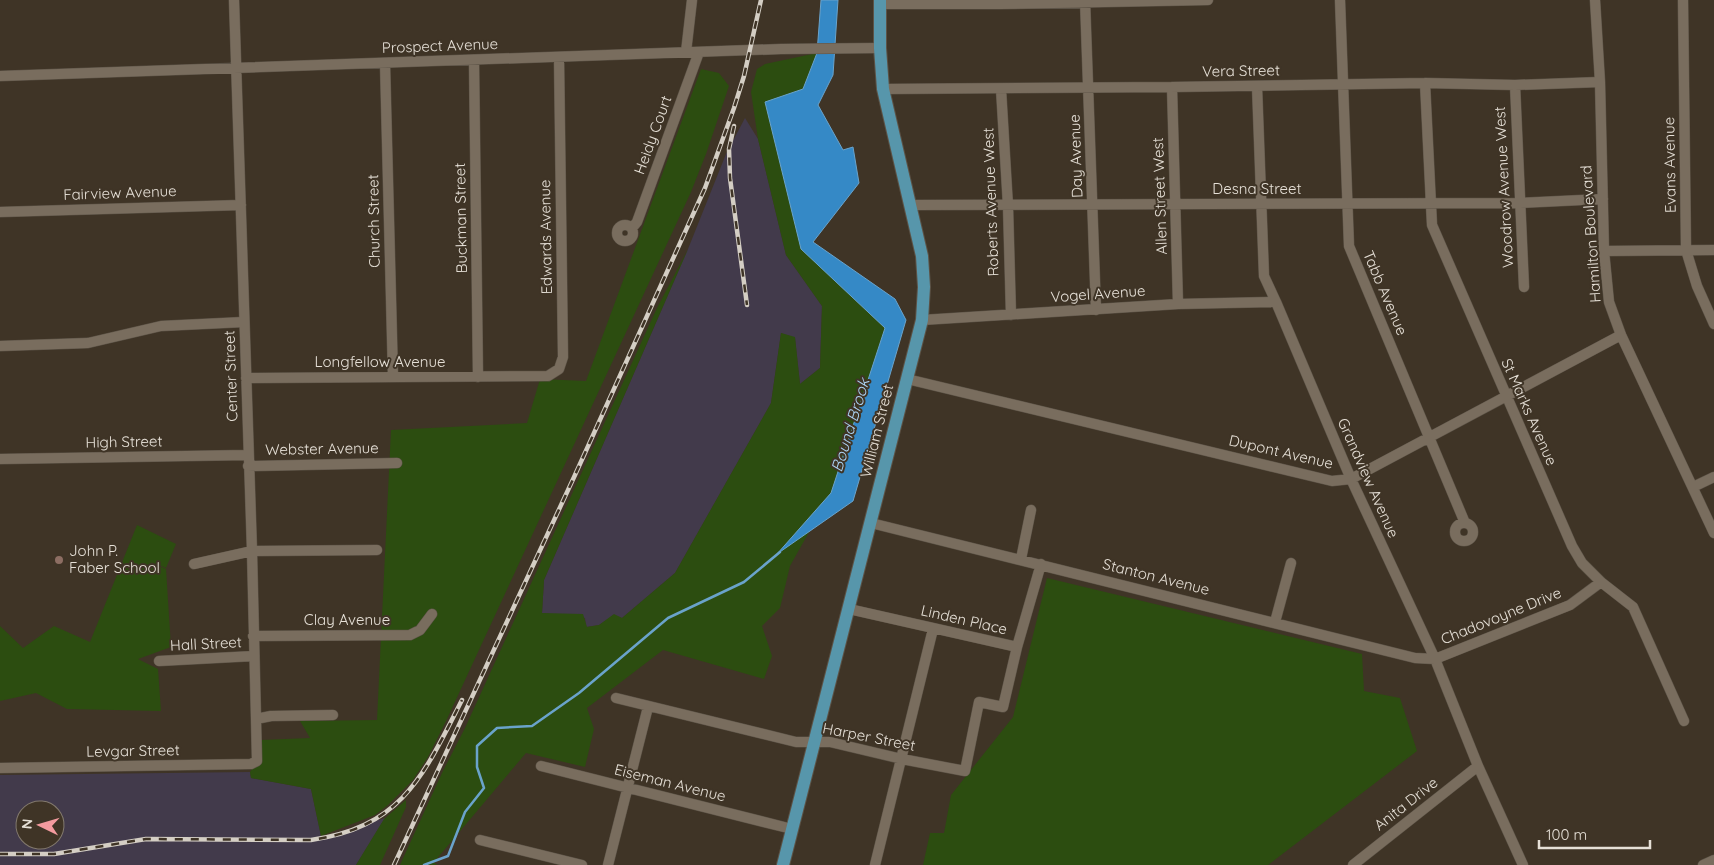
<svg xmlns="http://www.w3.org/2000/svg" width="1714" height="865" font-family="Quicksand,sans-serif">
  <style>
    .industrial { fill: #423a4b; fill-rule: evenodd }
    .green { fill: #2c4d10 }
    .water { fill: #3589c6; stroke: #6aa3cb }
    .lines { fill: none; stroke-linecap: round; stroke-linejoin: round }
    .stream { stroke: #6aa3cb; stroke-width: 2.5 }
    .minor-casing { stroke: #5c5347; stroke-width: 11 }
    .major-casing { stroke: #5c5347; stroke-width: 14 }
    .minor { stroke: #796d5e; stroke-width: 10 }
    .major { stroke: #5796ab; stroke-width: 12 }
    .rail-casing { stroke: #d4cec4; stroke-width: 4.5 }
    .rail { stroke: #3f3426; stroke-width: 2.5; stroke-dasharray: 8; stroke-linecap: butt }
    .education-dot { fill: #8d6e63; stroke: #3f3426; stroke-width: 2 }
    .labels { text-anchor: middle; stroke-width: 4; stroke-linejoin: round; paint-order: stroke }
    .street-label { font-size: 15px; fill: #e6e0d7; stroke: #3f3426 }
    .poi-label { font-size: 15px; fill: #e6e0d7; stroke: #3f3426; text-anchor: start }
    .water-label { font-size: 16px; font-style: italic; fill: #acd3f3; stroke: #3f3426 }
  </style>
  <rect width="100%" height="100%" fill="#3f3426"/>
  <path class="industrial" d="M745,118L758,139L786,255L822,306L820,368L800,384L795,338L781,333L771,403L675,573L622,618L614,615L599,625L586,627L585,618L542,613L544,580L688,249L726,154Z
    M250,772L251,778L311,789L321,836L319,838L385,818L356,865H0V775ZM25,810H55V840H25Z"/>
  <path class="green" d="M817,53L803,89L801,248L885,328L831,493L790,566L780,608L762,626L772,656L764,679L663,650L587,708L594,729L585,767L526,753L434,862L437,865H400L442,773L465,728L657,308L688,249L544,580L542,613L583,614L587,627L599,625L614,614L622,618L675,573L771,403L781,333L795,337L800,384L820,368L822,306L786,255L758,139L751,92L757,69L765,64Z
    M701,69L719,73L729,86L706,154L691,192L447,719L428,757L413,780L388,805L375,815L321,836L311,789L251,778L250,772L259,759L261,740L310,738L300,721L377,720L391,430L527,423L540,379L586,381Z
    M137,525L176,544L166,568L146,560L166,569L171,647L138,659L158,669L161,711L67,709L36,693L0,701V626L23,648L54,626L90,642Z
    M1047,578L1362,654L1364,691L1400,698L1417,751L1268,865H923L930,833H944L951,795L1013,717Z
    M406,800V807L380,865H356L384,819Z"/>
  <path class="water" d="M821,0H838L833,75L818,105L843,150L853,147L859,183L813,242L895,299L906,320L853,501L777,554L831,493L885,328L801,249L765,102L803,89L817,53Z"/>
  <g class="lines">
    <path class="stream" d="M424,865L448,856L465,812L484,788L477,767V746L497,728L532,726L579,693L668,618L744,582L780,552"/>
    <g class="minor-casing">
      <path id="minor" d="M1085,0L1096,310
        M1340,0L1349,246L1465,523
        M1595,0L1600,82L1604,251L1609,302L1621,335L1714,533
        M1683,0L1686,250L1697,286L1714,324
        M880,4H1000L1208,0
        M686,52L692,0
        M474,60L478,377
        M385,63L393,377
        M0,76L781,49L880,48
        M1425,83L1432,225L1572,546L1582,563L1601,582L1633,607L1684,721
        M1515,85L1524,287
        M1257,86L1264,276L1276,302L1351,479L1435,659L1478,766L1523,865
        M1172,87L1178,304
        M883,89L1172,87L1425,83L1515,85L1600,82
        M1001,89L1008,206L1011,315
        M911,205L1520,203L1603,199
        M0,212L241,205
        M617 233a8 8 0 1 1 16 0a8 8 0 1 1-16 0Z
        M632,228L637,222L699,52
        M1604,251L1714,250
        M922,320L1178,304L1276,302
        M0,346L88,343L161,326L244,322
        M246,378L548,376L559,369L563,357L559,57
        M907,379L1332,481L1351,479L1621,335
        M0,459L248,455
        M248,466L397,463
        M1693,487L1714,477
        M871,523L1415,658L1435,659L1570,605L1601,582
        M1455 532a9 9 0 1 1 18 0a9 9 0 1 1-18 0Z
        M1021,559L1031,510
        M194,564L252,551L377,550
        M849,609L1017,647
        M1275,622L1291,563
        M253,636L410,635L420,630L432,614
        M159,661L254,656
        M616,698L796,742H830L902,759L965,771L979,702L1003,707L1017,647L1041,564
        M256,719L271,716L333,715
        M541,766L792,829
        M0,768L251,764L257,761L252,551L234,0
        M480,840L582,865
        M608,865L648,707
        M875,865L933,629
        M1353,865L1478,766
        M1703,865L1714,860"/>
    </g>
    <g class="major-casing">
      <path id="major" d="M783,865L922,320L924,287L922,256L883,89L880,48V0"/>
    </g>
    <use href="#minor" class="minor"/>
    <use href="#major" class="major"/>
    <g class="rail-casing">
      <path id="rail" d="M734,126L729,149L730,178L747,305
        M0,854H54L146,839L311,840C403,827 424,774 462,700
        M394,865L575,475L705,188L734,108L744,76L761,0"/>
    </g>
    <use href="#rail" class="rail"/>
  </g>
  <circle class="education-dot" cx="59" cy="560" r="5"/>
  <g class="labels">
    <g class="street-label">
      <text transform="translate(440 46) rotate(-2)" y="5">Prospect Avenue</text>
      <text transform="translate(1241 71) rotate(-1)" y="5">Vera Street</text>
      <text transform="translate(653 135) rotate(-70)" y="5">Heidy Court</text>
      <text transform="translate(1076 156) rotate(-92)" y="5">Day Avenue</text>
      <text transform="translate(1670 165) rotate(-91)" y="5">Evans Avenue</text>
      <text transform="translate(1504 187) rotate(-93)" y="5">Woodrow Avenue West</text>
      <text x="1257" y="194">Desna Street</text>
      <text transform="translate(120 193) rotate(-2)" y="5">Fairview Avenue</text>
      <text transform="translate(1160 196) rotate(-92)" y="5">Allen Street West</text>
      <text transform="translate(991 202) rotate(-92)" y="5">Roberts Avenue West</text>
      <text transform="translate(461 218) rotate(-91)" y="5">Buckman Street</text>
      <text transform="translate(374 221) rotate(-91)" y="5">Church Street</text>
      <text transform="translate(1591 234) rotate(-94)" y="5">Hamilton Boulevard</text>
      <text transform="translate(546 237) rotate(-91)" y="5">Edwards Avenue</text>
      <text transform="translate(1385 293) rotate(67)" y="5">Tabb Avenue</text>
      <text transform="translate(1098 294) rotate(-4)" y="5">Vogel Avenue</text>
      <text x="380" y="367">Longfellow Avenue</text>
      <text transform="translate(231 376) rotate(-92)" y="5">Center Street</text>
      <text transform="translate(1529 412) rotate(66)" y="5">St Marks Avenue</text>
      <text transform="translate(877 431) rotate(-76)" y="5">William Street</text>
      <text transform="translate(124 442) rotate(-1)" y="5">High Street</text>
      <text transform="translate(322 449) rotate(-1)" y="5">Webster Avenue</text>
      <text transform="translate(1281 452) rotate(13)" y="5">Dupont Avenue</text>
      <text transform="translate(1368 478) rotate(66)" y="5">Grandview Avenue</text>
      <text transform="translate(1156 577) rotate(14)" y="5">Stanton Avenue</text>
      <text transform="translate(1501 616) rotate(-22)" y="5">Chadovoyne Drive</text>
      <text x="347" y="625">Clay Avenue</text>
      <text transform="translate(964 620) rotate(13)" y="5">Linden Place</text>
      <text transform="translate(206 644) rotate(-3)" y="5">Hall Street</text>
      <text transform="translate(869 737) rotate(11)" y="5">Harper Street</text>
      <text transform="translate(133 751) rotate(-1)" y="5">Levgar Street</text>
      <text transform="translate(670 783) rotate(14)" y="5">Eiseman Avenue</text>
      <text transform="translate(1406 804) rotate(-38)" y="5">Anita Drive</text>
    </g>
    <g class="poi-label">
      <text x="69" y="556">John P.<tspan x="69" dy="17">Faber School</tspan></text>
    </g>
    <g class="water-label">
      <text transform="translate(850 425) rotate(-73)" y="6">Bound Brook</text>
    </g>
  </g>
  <g transform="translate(40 825) rotate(275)"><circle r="24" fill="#3f3426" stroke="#82796d"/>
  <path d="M0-4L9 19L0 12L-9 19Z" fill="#f49b9f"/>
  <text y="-8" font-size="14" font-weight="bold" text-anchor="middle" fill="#e6e0d7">N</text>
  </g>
  <path d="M1539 840v8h111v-8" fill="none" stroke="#e6e0d7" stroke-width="2.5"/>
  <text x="1546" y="840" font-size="15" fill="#e6e0d7" stroke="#3f3426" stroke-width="4" paint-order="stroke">100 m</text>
</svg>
